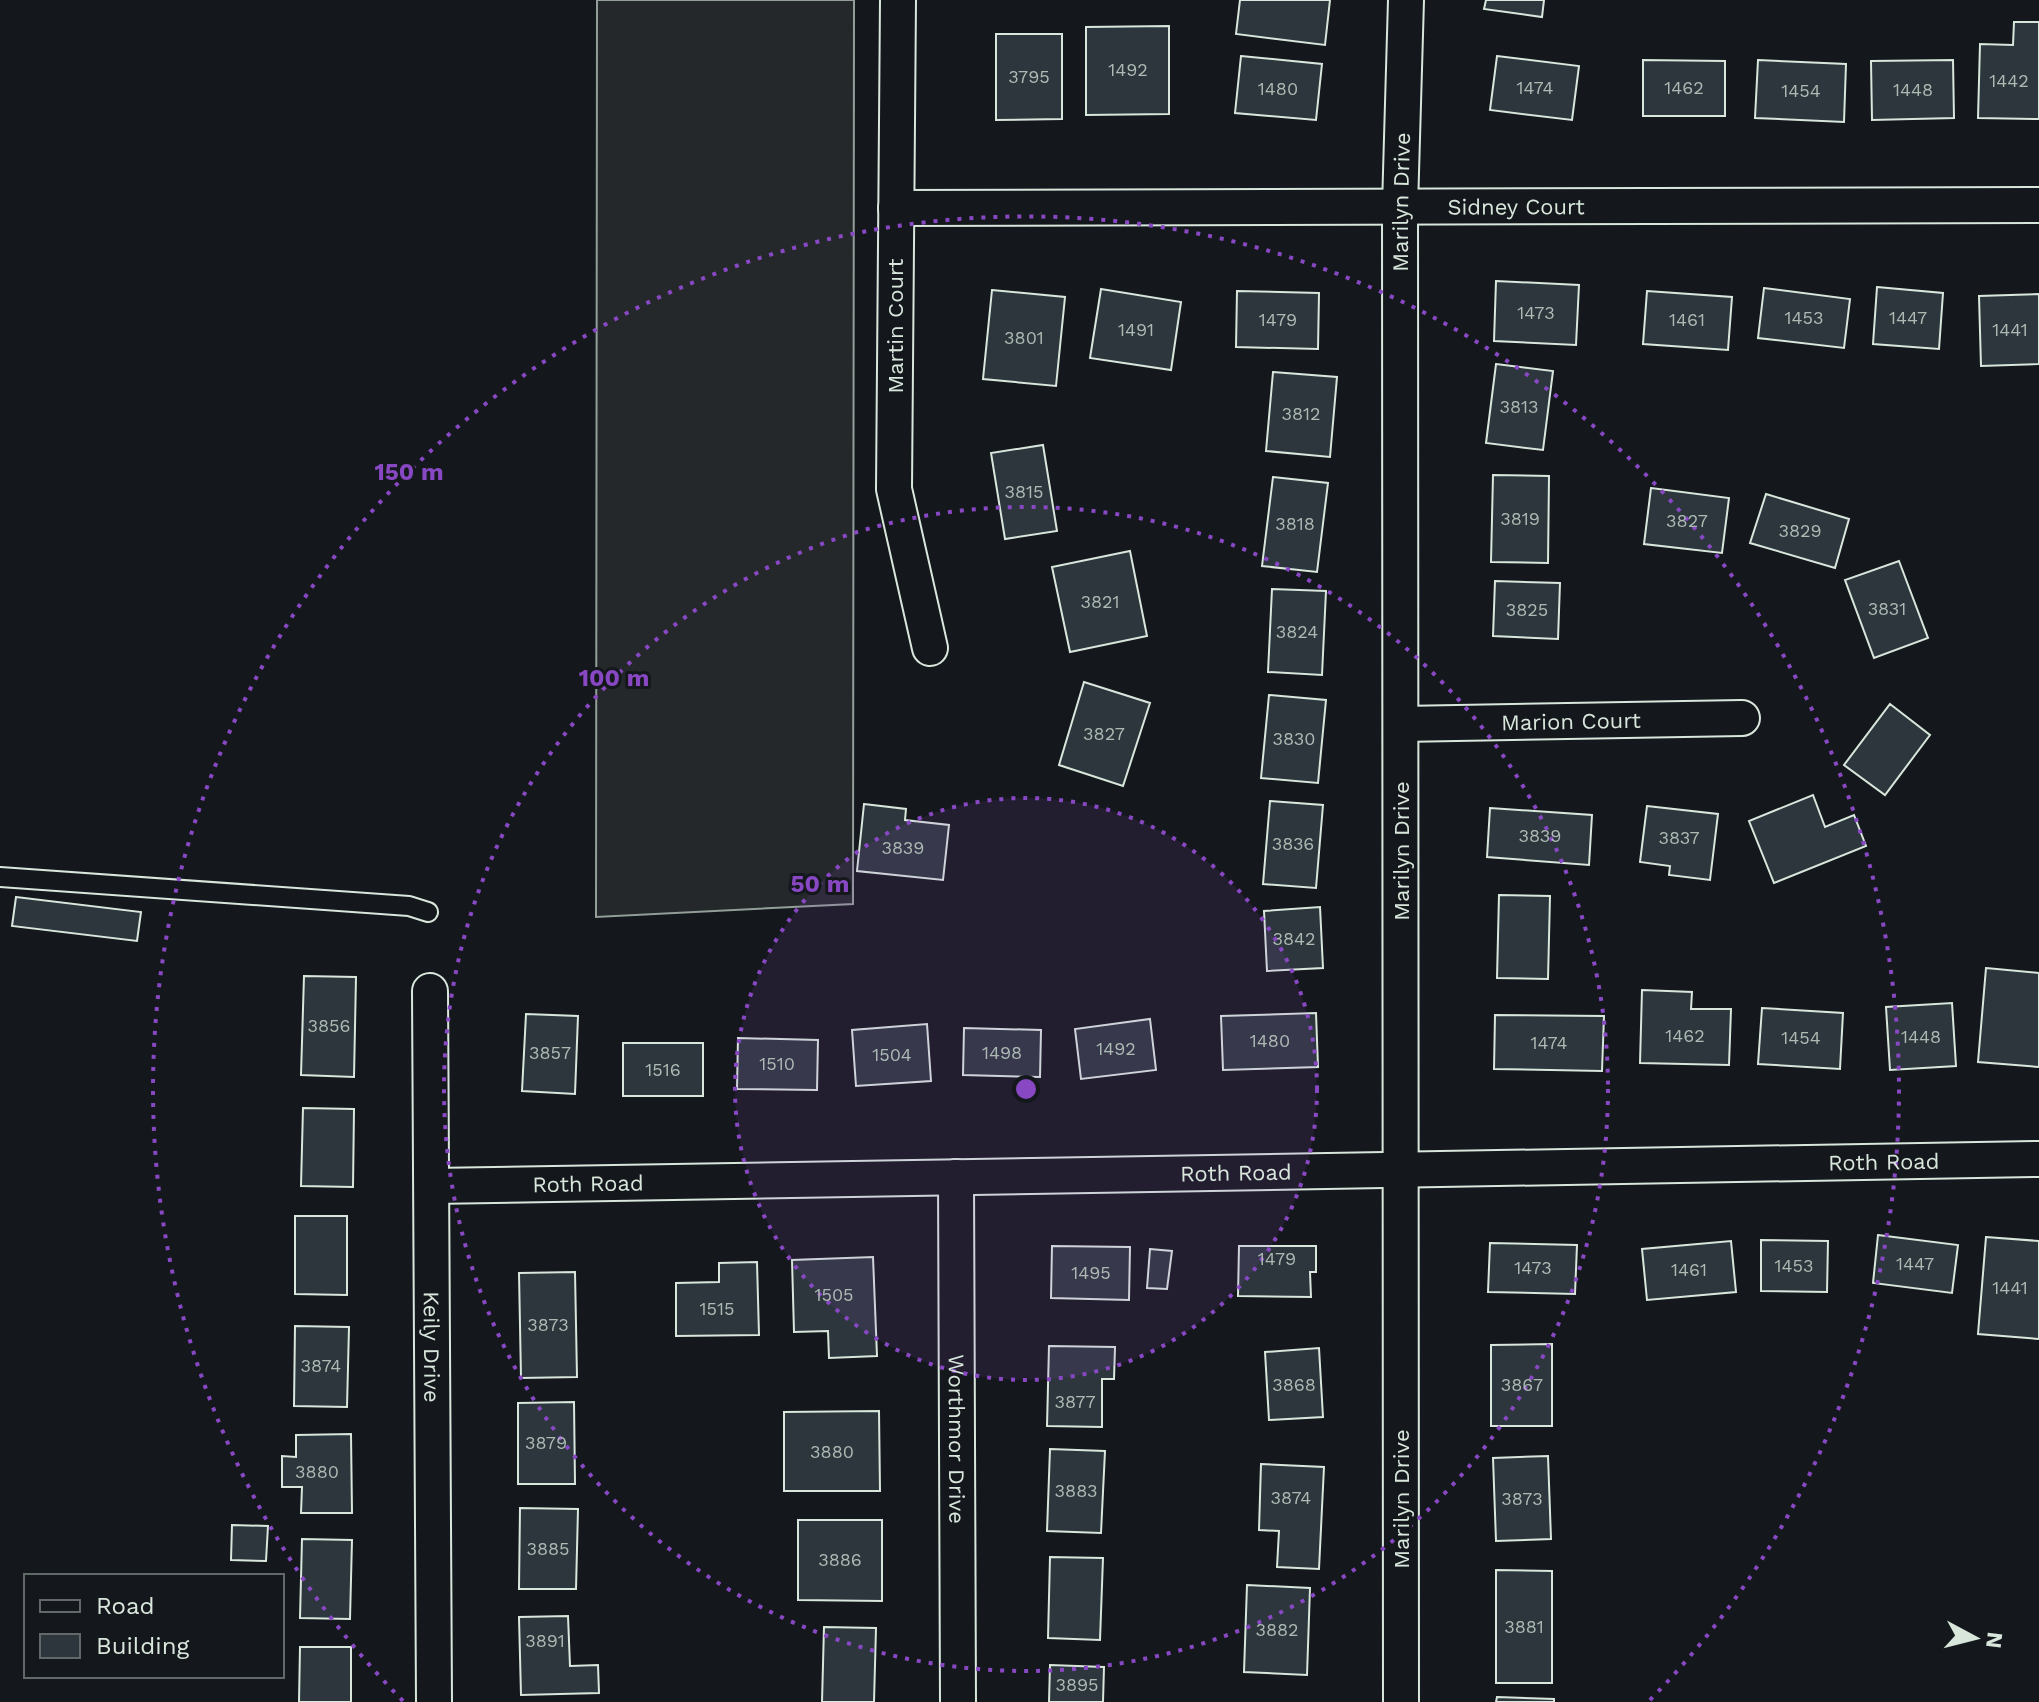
<svg xmlns="http://www.w3.org/2000/svg" width="2039" height="1702" font-family="'Work Sans',sans-serif">
  <style>
    .parking { fill: #24282b; stroke: #939e99; stroke-width: 2 }
    .building { fill: #2c363c; stroke: #d8e6dc; stroke-width: 2 }
    .lines { fill: none; stroke-linecap: round; stroke-linejoin: round }
    .service-casing { stroke: #d8e6dc; stroke-width: 22 }
    .minor-casing { stroke: #d8e6dc; stroke-width: 38 }
    .service { stroke: #14181c; stroke-width: 18 }
    .minor { stroke: #14181c; stroke-width: 34 }
    .ring { fill: none; stroke: #8948c3; stroke-width: 4; stroke-dasharray: 4 8 }
    .labels { text-anchor: middle; stroke-width: 6; stroke-linejoin: round; paint-order: stroke }
    .number-label { font-size: 18px; fill: #adbab4 }
    .street-label { font-size: 22px; fill: #d8e6dc; stroke: #14181c }
    .centre { fill: #8948c3; stroke: #14181c; stroke-width: 4 }
    .ring-label { font-size: 24px; text-anchor: middle; font-weight: bold; fill: #8948c3; stroke: #14181c; stroke-width: 6; stroke-linejoin: round; paint-order: stroke }
  </style>
  <rect width="100%" height="100%" fill="#14181c"/>
  <path class="parking" d="M597,0H854L853,904L596,917Z"/>
  <path class="building" d="M1240,0H1330L1325,45L1236,34Z
    M1486,0H1544L1542,17L1484,9Z
    M2014,22H2039V119L1978,118L1980,44L2013,45Z
    M1169,26V114L1086,115V27Z
    M996,34H1062V119L996,120Z
    M1241,56L1322,64L1316,120L1235,113Z
    M1497,56L1579,66L1572,120L1490,110Z
    M1643,60L1725,61V116H1643Z
    M1758,60L1846,64L1844,122L1755,118Z
    M1953,60L1954,118L1872,120L1871,61Z
    M1496,281L1579,285L1576,345L1494,341Z
    M1877,287L1943,293L1939,349L1873,344Z
    M1764,288L1850,299L1844,348L1758,338Z
    M1101,289L1181,302L1171,370L1090,358Z
    M992,290L1065,297L1056,386L983,379Z
    M1237,291L1319,293L1318,349L1236,347Z
    M1647,291L1732,297L1728,350L1643,344Z
    M2039,294V364L1981,366L1979,296Z
    M1496,364L1553,371L1543,450L1486,443Z
    M1273,372L1337,377L1330,457L1266,451Z
    M1043,445L1057,531L1005,539L991,453Z
    M1493,475L1549,476L1548,563L1491,562Z
    M1273,477L1328,483L1317,572L1262,566Z
    M1651,488L1729,498L1722,553L1644,544Z
    M1766,494L1849,519L1835,568L1750,543Z
    M1130,551L1147,636L1070,652L1052,567Z
    M1899,561L1928,638L1874,658L1845,580Z
    M1495,581L1560,583L1558,639L1493,636Z
    M1272,589L1326,591L1322,675L1268,672Z
    M1084,682L1150,703L1123,786L1059,765Z
    M1269,695L1326,700L1318,783L1261,778Z
    M1890,704L1930,735L1885,795L1844,765Z
    M1813,795L1825,827L1854,815L1866,846L1774,883L1749,821Z
    M1270,801L1323,805L1316,888L1263,884Z
    M864,804L906,809L905,820L949,825L943,880L857,871Z
    M1647,806L1718,814L1710,880L1669,875L1670,866L1640,862Z
    M1490,808L1592,815L1589,865L1487,857Z
    M1499,895L1550,896L1548,979L1497,978Z
    M16,897L141,912L137,941L12,926Z
    M1320,907L1323,968L1267,971L1264,911Z
    M1986,968L2039,973V1067L1978,1062Z
    M304,976L356,977L354,1077L301,1075Z
    M1642,990L1692,992L1691,1009H1731L1729,1065L1640,1063Z
    M1952,1003L1956,1066L1890,1070L1886,1007Z
    M1762,1008L1843,1013L1840,1069L1758,1064Z
    M1316,1013L1318,1067L1223,1070L1221,1016Z
    M526,1014L578,1016L575,1094L522,1091Z
    M1495,1015L1604,1016L1602,1071L1494,1069Z
    M1150,1019L1156,1070L1081,1079L1075,1029Z
    M927,1024L931,1081L856,1086L852,1030Z
    M964,1028L1041,1030L1040,1077L963,1075Z
    M738,1038L818,1040L817,1090L737,1089Z
    M623,1043H703V1096H623Z
    M303,1108L354,1109L353,1187L301,1186Z
    M295,1216H347V1295L295,1294Z
    M1878,1235L1958,1245L1952,1293L1873,1283Z
    M1986,1237L2039,1241V1339L1978,1334Z
    M1761,1240L1828,1241L1827,1292L1761,1291Z
    M1731,1241L1736,1292L1647,1300L1642,1249Z
    M1490,1243L1577,1245L1575,1294L1488,1292Z
    M1052,1246L1130,1247L1129,1300L1051,1298Z
    M1239,1246H1316V1272H1310L1311,1297L1238,1296Z
    M1150,1249L1172,1251L1167,1289L1147,1288Z
    M873,1257L877,1356L829,1358L828,1331L794,1332L792,1260Z
    M757,1262L759,1335L676,1336V1283L719,1282V1263Z
    M575,1272L577,1377L521,1378L519,1273Z
    M295,1326L349,1327L347,1407L294,1406Z
    M1552,1344V1426H1491V1345Z
    M1049,1346L1115,1347L1114,1379H1102V1427L1047,1426Z
    M1319,1348L1323,1417L1269,1420L1265,1352Z
    M574,1402L575,1484H518V1403Z
    M879,1411L880,1491H784V1412Z
    M351,1434L352,1513H301L302,1487H282V1456L296,1457V1435Z
    M1050,1449L1105,1451L1101,1533L1047,1531Z
    M1548,1456L1551,1539L1496,1541L1493,1458Z
    M1261,1464L1324,1467L1319,1569L1277,1567L1279,1531L1259,1530Z
    M520,1508L578,1509L576,1589H519Z
    M798,1520H882V1601L798,1600Z
    M232,1525L268,1526L266,1561L231,1560Z
    M302,1539L352,1540L350,1619L300,1618Z
    M1050,1557L1103,1558L1100,1640L1048,1638Z
    M1496,1570L1552,1571V1683H1496Z
    M1247,1585L1310,1588L1307,1675L1244,1672Z
    M568,1616L570,1666L598,1665L599,1693L521,1695L519,1617Z
    M824,1627L876,1628L874,1702H822Z
    M300,1647H351V1702H299Z
    M1050,1665L1104,1667L1103,1702H1049Z
    M1497,1697L1554,1699V1702H1496Z"/>
  <g class="lines">
    <g class="service-casing">
      <path id="service" d="M0,877L409,906L428,912"/>
    </g>
    <g class="minor-casing">
      <g id="minor">
        <path d="M898,0L894,489L930,648"/>
        <path id="s1" d="M896,208L2039,205"/>
        <path id="s2" d="M1401,724L1742,718"/>
        <path id="s3" d="M430,991L434,1702"/>
        <path id="s4" d="M956,1177L958,1702"/>
        <path id="s5" d="M432,1186L2039,1159"/>
        <path id="s6" d="M1401,1702L1400,207L1406,0"/>
      </g>
    </g>
    <use href="#service" class="service"/>
    <use href="#minor" class="minor"/>
  </g>
  <circle cx="1026" cy="1089" r="291" fill="#8948c3" fill-opacity=".12"/>
  <g class="ring">
    <circle cx="1026" cy="1089" r="291"/>
    <circle cx="1026" cy="1089" r="582"/>
    <path d="M403 1701A873 873 0 1 1 1649 1701"/>
  </g>
  <g class="labels">
    <g class="number-label">
      <text x="1128" y="76">1492</text>
      <text x="1029" y="83">3795</text>
      <text x="2009" y="87">1442</text>
      <text x="1535" y="94">1474</text>
      <text x="1684" y="94">1462</text>
      <text x="1278" y="95">1480</text>
      <text x="1913" y="96">1448</text>
      <text x="1801" y="97">1454</text>
      <text x="1536" y="319">1473</text>
      <text x="1804" y="324">1453</text>
      <text x="1908" y="324">1447</text>
      <text x="1278" y="326">1479</text>
      <text x="1687" y="326">1461</text>
      <text x="1136" y="336">1491</text>
      <text x="2010" y="336">1441</text>
      <text x="1024" y="344">3801</text>
      <text x="1519" y="413">3813</text>
      <text x="1301" y="420">3812</text>
      <text x="1024" y="498">3815</text>
      <text x="1520" y="525">3819</text>
      <text x="1687" y="527">3827</text>
      <text x="1295" y="530">3818</text>
      <text x="1800" y="537">3829</text>
      <text x="1100" y="608">3821</text>
      <text x="1887" y="615">3831</text>
      <text x="1527" y="616">3825</text>
      <text x="1297" y="638">3824</text>
      <text x="1104" y="740">3827</text>
      <text x="1294" y="745">3830</text>
      <text x="1540" y="842">3839</text>
      <text x="1679" y="844">3837</text>
      <text x="1293" y="850">3836</text>
      <text x="903" y="854">3839</text>
      <text x="1294" y="945">3842</text>
      <text x="329" y="1032">3856</text>
      <text x="1685" y="1042">1462</text>
      <text x="1921" y="1043">1448</text>
      <text x="1801" y="1044">1454</text>
      <text x="1270" y="1047">1480</text>
      <text x="1549" y="1049">1474</text>
      <text x="1116" y="1055">1492</text>
      <text x="550" y="1059">3857</text>
      <text x="1002" y="1059">1498</text>
      <text x="892" y="1061">1504</text>
      <text x="777" y="1070">1510</text>
      <text x="663" y="1076">1516</text>
      <text x="1277" y="1265">1479</text>
      <text x="1915" y="1270">1447</text>
      <text x="1794" y="1272">1453</text>
      <text x="1533" y="1274">1473</text>
      <text x="1689" y="1276">1461</text>
      <text x="1091" y="1279">1495</text>
      <text x="2010" y="1294">1441</text>
      <text x="834" y="1301">1505</text>
      <text x="717" y="1315">1515</text>
      <text x="548" y="1331">3873</text>
      <text x="321" y="1372">3874</text>
      <text x="1294" y="1391">3868</text>
      <text x="1522" y="1391">3867</text>
      <text x="1075" y="1408">3877</text>
      <text x="546" y="1449">3879</text>
      <text x="832" y="1458">3880</text>
      <text x="317" y="1478">3880</text>
      <text x="1076" y="1497">3883</text>
      <text x="1291" y="1504">3874</text>
      <text x="1522" y="1505">3873</text>
      <text x="548" y="1555">3885</text>
      <text x="840" y="1566">3886</text>
      <text x="1524" y="1633">3881</text>
      <text x="1277" y="1636">3882</text>
      <text x="545" y="1647">3891</text>
      <text x="1077" y="1691">3895</text>
    </g>
    <g class="street-label">
      <text dy="8" stroke="none"><textPath href="#s6" startOffset="1500">Marilyn Drive</textPath></text>
      <text dy="8" stroke="none"><textPath href="#s1" startOffset="620">Sidney Court</textPath></text>
      <text transform="translate(895 326) rotate(-90)" y="8">Martin Court</text>
      <text dy="8" stroke="none"><textPath href="#s2" startOffset="170">Marion Court</textPath></text>
      <text transform="translate(1401 851) rotate(-90)" y="8">Marilyn Drive</text>
      <text dy="8" stroke="none"><textPath href="#s5" startOffset="1452">Roth Road</textPath></text>
      <text dy="8" stroke="none"><textPath href="#s5" startOffset="804">Roth Road</textPath></text>
      <text dy="8" stroke="none"><textPath href="#s5" startOffset="156">Roth Road</textPath></text>
      <text dy="8" stroke="none"><textPath href="#s3" startOffset="356">Keily Drive</textPath></text>
      <text dy="8" stroke="none"><textPath href="#s4" startOffset="262">Worthmor Drive</textPath></text>
      <text transform="translate(1401 1499) rotate(-90)" y="8">Marilyn Drive</text>
    </g>
  </g>
  <circle cx="1026" cy="1089" r="12" class="centre"/>
  <g class="ring-label">
    <text x="409" y="480">150 m</text>
    <text x="614" y="686">100 m</text>
    <text x="820" y="892">50 m</text>
  </g>
  <rect x="24" y="1574" width="260" height="104" fill="#14181c" stroke="#626a69" stroke-width="2"/>
  <rect x="40" y="1600" width="40" height="12" fill="#14181c" stroke="#626a69" stroke-width="2"/>
  <text x="96" y="1614" font-size="24" fill="#d8e6dc">Road</text>
  <rect x="40" y="1634" width="40" height="24" fill="#2c363c" stroke="#626a69" stroke-width="2"/>
  <text x="96" y="1654" font-size="24" fill="#d8e6dc">Building</text>
  <g transform="translate(1975 1638) rotate(97)" stroke="#14181c" stroke-width="6" paint-order="stroke">
  <path d="M0-6L14 30L0 20L-14 30Z" fill="#d8e6dc"/>
  <text y="-12" font-size="22" font-weight="bold" text-anchor="middle" fill="#d8e6dc">N</text>
  </g>
</svg>
